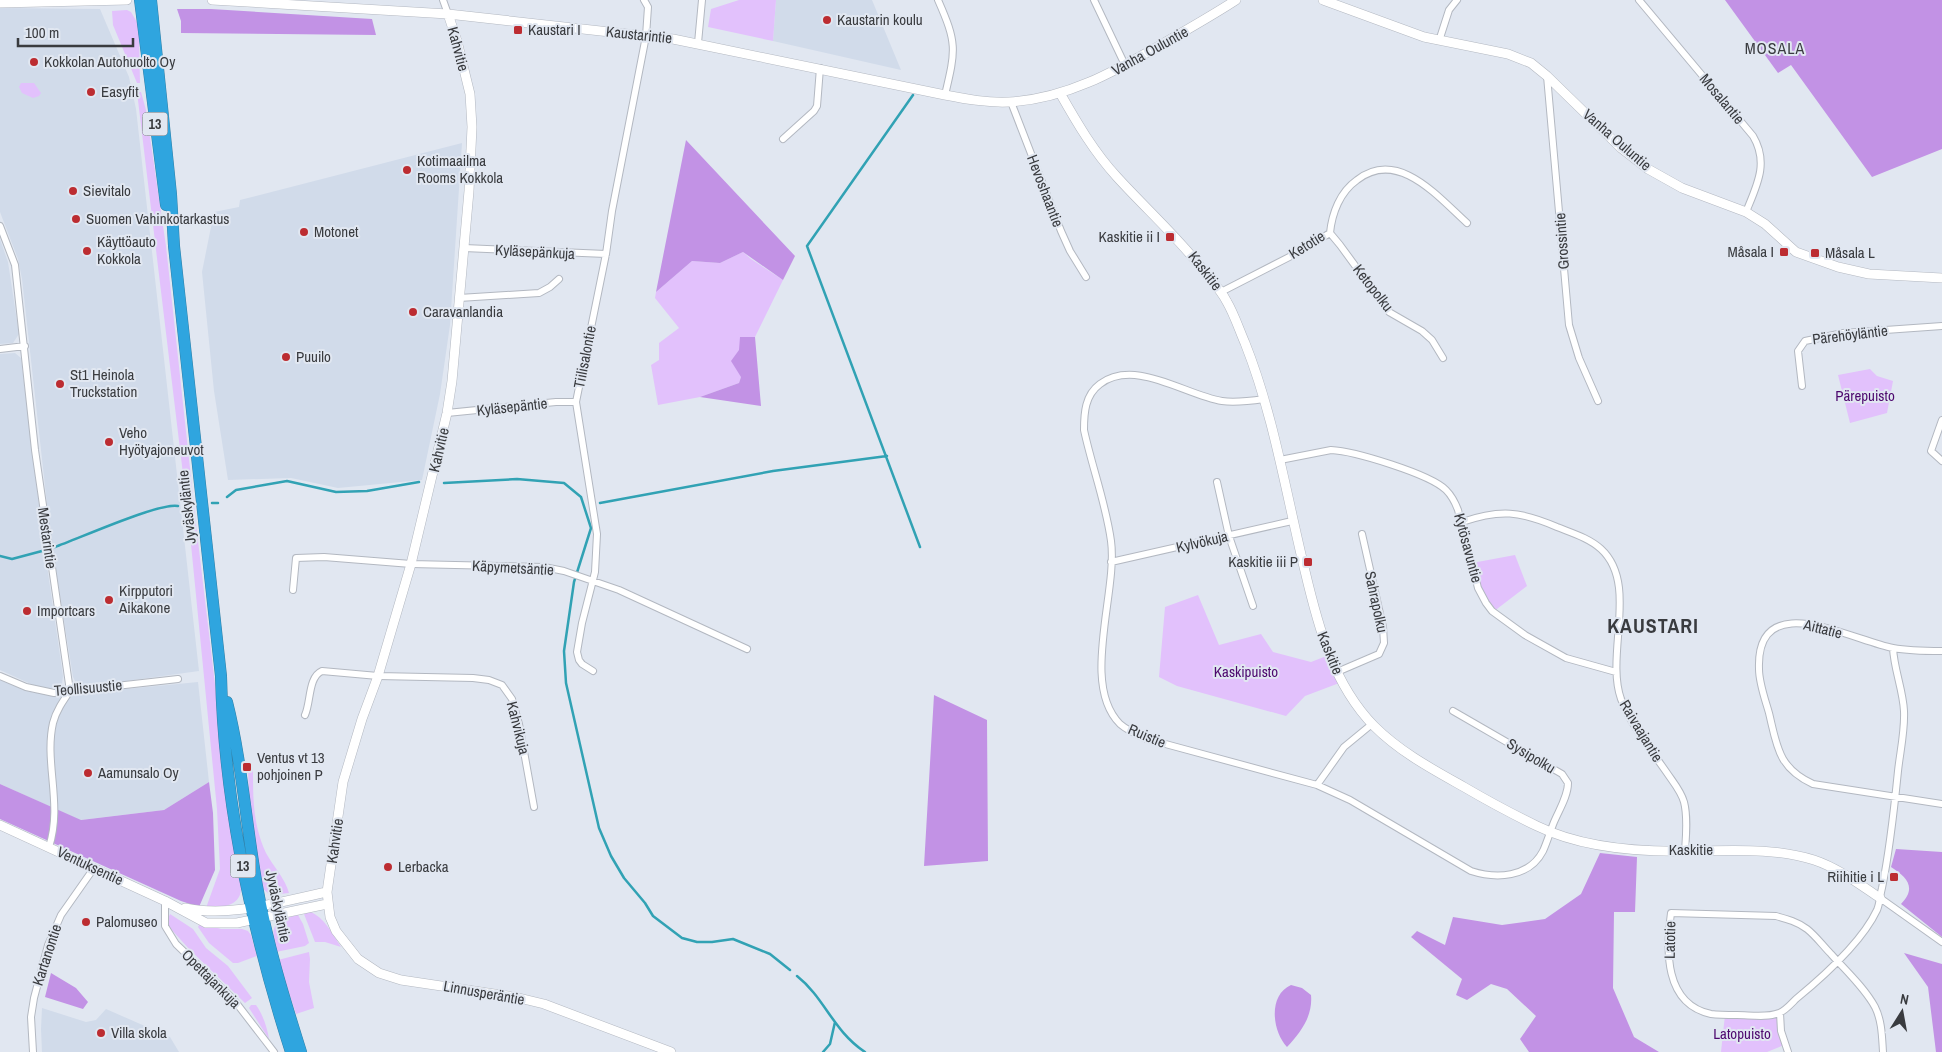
<svg xmlns="http://www.w3.org/2000/svg" width="1942" height="1052" font-family="'Archivo Narrow',sans-serif">
  <style>
    .built { fill: #d1dbea }
    .green { fill: #e2c1fc }
    .forest { fill: #c292e5 }
    .lines { fill: none; stroke-linecap: round; stroke-linejoin: round }
    .stream { stroke: #31a2b4; stroke-width: 2.5 }
    .street-casing { stroke: #b3b8c1; stroke-width: 8 }
    .secondary-casing { stroke: #b3b8c1; stroke-width: 10 }
    .highway-casing { stroke: #3280a7; stroke-width: 12 }
    .street { stroke: #fff; stroke-width: 6 }
    .secondary { stroke: #fff; stroke-width: 9 }
    .highway { stroke: #2fa5df; stroke-width: 11 }
    .poi-dot { fill: #bc2c31; stroke: #e1e7f1; stroke-width: 2 }
    .labels { text-anchor: middle; stroke-width: 4; stroke-linejoin: round; paint-order: stroke }
    .shield { fill: #e1e7f1; stroke: #6b6f74; stroke-width: 1 }
    .shield-label { font-size: 14px; font-weight: bold; fill: #393b3f }
    .poi-label { font-size: 15px; fill: #393b3f; stroke: #e1e7f1; text-anchor: start }
    .street-label { font-size: 15px; fill: #393b3f; stroke: #e1e7f1 }
    .park-label { font-size: 15px; fill: #4d086e; stroke: #e1e7f1 }
    .neighbourhood-label { font-size: 16px; letter-spacing: 1px; fill: #393b3f; stroke: #e1e7f1 }
    .district-label { font-size: 20px; font-weight: bold; letter-spacing: 1px; fill: #393b3f; stroke: #e1e7f1 }
  </style>
  <rect width="100%" height="100%" fill="#e1e7f1"/>
  <path class="built" d="M776,0H872L901,70L773,41Z
    M0,8L100,9L129,77L136,109L199,671L90,686L76,683L73,677L51,540L22,279L18,259L0,212Z
    M462,143L450,325L440,394L422,480L338,488L291,478L228,480L214,391L202,272L214,212L239,207L240,200Z
    M0,239L8,262L19,334L13,343L0,344Z
    M15,353L21,358L44,545L63,676L62,684L58,688H48L33,685L0,670V354Z
    M0,680L26,691L54,696L198,682L209,782L164,810L80,820L0,784Z
    M42,1008L86,1022L96,1020L106,1009L170,1037L179,1052H42L41,1029Z"/>
  <path class="green" d="M739,0H776L773,41L708,27L711,9Z
    M127,10L131,12L138,24L139,35L140,83H137L113,25L112,11Z
    M21,83H34L41,93L39,96L33,98L22,93L19,87Z
    M137,92H141L146,110L166,246L196,524L235,853C242,888 252,907 206,908L220,869L217,809L189,524Z
    M743,252L751,259L783,280L755,337H740L741,377L739,383L700,397L658,405L651,365L659,360V343L679,328L655,298L656,292L692,261L720,263Z
    M1870,369L1877,376L1893,381L1887,413L1850,423L1838,375Z
    M1515,555L1527,586L1493,612L1482,598L1472,563Z
    M1198,595L1219,645L1261,634L1273,652L1311,662L1329,655L1342,682L1305,696L1286,716L1177,686L1159,677L1165,607Z
    M253,769C253,799 253,825 266,853C273,866 285,878 289,893L270,895L262,888L250,821L248,770Z
    M309,911C325,918 332,933 341,947L325,942H315L304,914Z
    M170,914L193,929L206,948L228,966L252,998L245,1003L190,950L170,928L167,921Z
    M298,915L303,924L309,943L305,946L276,952C271,928 271,921 298,915Z
    M200,923L221,929H242L248,931L251,935L257,956L238,963H233L209,943L198,927Z
    M309,952L310,959L309,982L314,1008L296,1014L278,960Z
    M251,1005H256C263,1015 267,1027 269,1039L249,1008Z
    M1780,1013L1784,1045L1767,1052H1721L1725,1015Z"/>
  <path class="forest" d="M1725,0H1942V149L1872,177L1791,65L1778,73Z
    M177,9H211L372,19L376,35L181,33V21Z
    M686,140L795,256L783,280L743,252L720,263L692,261L656,292Z
    M740,337H755L761,406L700,397L739,383L741,377L731,361L739,350Z
    M934,695L987,720L988,861L924,866Z
    M209,782L213,813L215,870L199,907L181,901L0,819V784L81,820L164,810Z
    M1896,849L1942,852V937L1901,904C1917,888 1907,877 1891,867Z
    M1600,853L1637,857L1635,912H1614L1613,988L1634,1037L1659,1052H1529L1520,1039L1536,1016L1507,989L1491,984L1467,1000L1456,995L1462,979L1411,937L1417,931L1445,945L1453,917L1502,925L1545,919L1581,894Z
    M1904,953L1942,964V1052H1936L1928,987Z
    M51,973L76,988L88,1002L83,1009L45,997Z
    M1291,985L1302,988L1311,995C1313,1016 1301,1032 1287,1047C1272,1031 1268,995 1291,985Z"/>
  <g class="lines">
    <path class="stream" d="M913,95L807,246L920,547
      M444,483L517,479L564,483L581,497L591,528L574,582L564,651L566,683L599,828L611,856L624,878L645,903L653,916L682,938L697,942H712L733,939L770,954L790,970
      M227,497L236,490L287,481L336,492L367,491L419,482
      M212,503H218
      M600,503L773,471L887,456
      M188,505H193
      M55,547C78,539 160,502 178,506
      M0,556L12,559L42,551
      M797,976C825,998 833,1031 865,1052
      M823,1052L830,1044L835,1022"/>
    <g class="street-casing">
      <path id="street" d="M443,0L448,14
        M938,0C957,43 956,49 945,95
        M1094,0L1125,65
        M1639,0L1753,136C1769,163 1757,185 1746,212
        M1439,41L1449,10L1457,0
        M698,43L702,0
        M1547,76L1569,325L1579,358L1598,401
        M1011,102L1061,231L1070,251L1086,277
        M783,139L814,111L817,106L820,68
        M0,226L15,265L35,450L70,691C63,701 56,711 53,723C44,763 63,804 49,847
        M1330,233L1340,245L1389,312L1422,331L1432,340L1443,358
        M464,248L606,254
        M1221,292L1297,253L1330,233C1332,213 1340,192 1357,180C1398,148 1438,197 1467,223
        M459,298L539,293L550,287L559,279
        M0,349L25,346
        M1802,386L1798,351L1805,341L1843,333L1942,326
        M1264,399C1250,401 1236,403 1222,401C1185,395 1135,358 1100,384C1085,395 1084,413 1084,430C1092,467 1106,504 1111,541C1118,592 1080,684 1120,724C1128,731 1138,735 1147,739L1317,785L1350,800L1471,871C1496,879 1529,878 1543,851C1547,842 1550,832 1554,822C1559,810 1568,796 1568,783L1562,774L1453,711
        M447,413L556,402H576
        M1942,420L1931,451L1942,461
        M1280,460L1331,450C1354,451 1430,474 1446,490C1451,495 1455,502 1458,510L1478,588L1486,603L1492,611L1525,635L1566,658L1616,672
        M1217,482L1229,536L1253,606
        M1462,522C1500,509 1520,511 1557,527C1572,533 1589,538 1601,549C1639,584 1605,654 1621,699C1631,725 1651,750 1667,773C1673,782 1681,791 1684,802C1688,817 1686,836 1685,851
        M1111,562L1292,521
        M293,590L296,558L324,557L411,564L544,567L564,571L619,590L747,649
        M1942,651C1926,651 1909,651 1893,648C1851,640 1756,586 1759,669C1759,683 1765,699 1769,713C1777,746 1778,768 1813,784L1942,804
        M593,671L582,664L579,660L577,652L582,623L595,572L597,534L576,402L606,254L612,211L646,36L648,7L644,0
        M1337,672L1379,654L1384,643L1383,627L1362,534
        M0,676L26,687L54,693L178,679
        M305,715C311,702 308,677 322,671L378,676L473,678L489,680L502,685L512,699L519,724L534,807
        M1317,785L1344,747L1372,724
        M1880,898L1942,942
        M165,901V926L176,944L234,1000L274,1052
        M1780,1013L1781,1031L1788,1052
        M33,1052L31,1017L34,998L48,945L61,915L94,868
        M1883,1052C1882,1037 1882,1021 1875,1007C1864,987 1846,971 1831,954C1823,946 1816,936 1807,929C1798,922 1787,919 1776,916L1671,913C1666,950 1664,1004 1711,1014C1719,1015 1729,1015 1737,1015C1750,1015 1767,1018 1779,1013C1785,1011 1791,1004 1796,999C1824,976 1862,942 1877,910C1880,903 1880,895 1882,888C1890,849 1894,811 1898,771C1900,752 1905,731 1904,711C1903,690 1894,669 1893,648"/>
    </g>
    <g class="secondary-casing">
      <path id="secondary" d="M212,0L448,14L673,39L945,95C966,99 987,103 1009,102C1067,99 1115,71 1164,43C1188,29 1213,15 1236,0
        M1323,0L1424,37L1508,54L1531,63L1547,76L1621,148L1648,169L1682,188L1746,212L1765,224L1796,252L1838,267L1869,274L1942,278
        M0,3L127,0
        M448,14L457,41L470,94L472,127L469,191L452,381L447,413L411,564L378,676L362,719L343,782L327,892L330,917L336,931L358,959L379,973L401,980L515,997L544,1004L671,1052
        M1060,93C1077,123 1094,152 1117,177C1148,211 1181,240 1208,276C1215,284 1222,292 1227,302C1234,314 1239,329 1245,343C1274,416 1286,494 1305,571C1318,626 1333,684 1374,726C1400,752 1432,769 1464,787C1488,801 1512,814 1537,826C1582,848 1637,852 1687,851C1729,851 1773,847 1814,860C1838,868 1859,884 1880,898
        M0,825L165,901L206,923H237L327,904
        M185,908C231,918 282,901 327,892"/>
    </g>
    <g class="highway-casing">
      <path id="highway" d="M140,0L166,205
        M151,0L171,194L174,246L221,676C224,804 252,931 291,1052
        M227,702C242,762 246,825 257,886C267,943 284,998 301,1052"/>
    </g>
    <use href="#street" class="street"/>
    <use href="#secondary" class="secondary"/>
    <use href="#highway" class="highway"/>
  </g>
  <g class="poi-dot">
    <circle cx="827" cy="20" r="5"/>
    <rect x="513" y="25" width="10" height="10" rx="2.5"/>
    <circle cx="34" cy="62" r="5"/>
    <circle cx="91" cy="92" r="5"/>
    <circle cx="407" cy="170" r="5"/>
    <circle cx="73" cy="191" r="5"/>
    <circle cx="76" cy="219" r="5"/>
    <circle cx="304" cy="232" r="5"/>
    <rect x="1165" y="232" width="10" height="10" rx="2.5"/>
    <circle cx="87" cy="251" r="5"/>
    <rect x="1779" y="247" width="10" height="10" rx="2.5"/>
    <rect x="1810" y="248" width="10" height="10" rx="2.5"/>
    <circle cx="413" cy="312" r="5"/>
    <circle cx="286" cy="357" r="5"/>
    <circle cx="60" cy="384" r="5"/>
    <circle cx="109" cy="442" r="5"/>
    <rect x="1303" y="557" width="10" height="10" rx="2.5"/>
    <circle cx="109" cy="600" r="5"/>
    <circle cx="27" cy="611" r="5"/>
    <rect x="242" y="762" width="10" height="10" rx="2.5"/>
    <circle cx="88" cy="773" r="5"/>
    <circle cx="388" cy="867" r="5"/>
    <rect x="1889" y="872" width="10" height="10" rx="2.5"/>
    <circle cx="86" cy="922" r="5"/>
    <circle cx="101" cy="1033" r="5"/>
  </g>
  <g class="labels">
    <g class="shield">
      <rect x="142.5" y="112.5" width="25" height="23" rx="4"/>
      <rect x="230.5" y="854.5" width="25" height="23" rx="4"/>
    </g>
    <g class="shield-label">
      <text x="155" y="129">13</text>
      <text x="243" y="871">13</text>
    </g>
    <g class="poi-label">
      <text x="837" y="25">Kaustarin koulu</text>
      <text x="528" y="35">Kaustari I</text>
      <text x="44" y="67">Kokkolan Autohuolto Oy</text>
      <text x="101" y="97">Easyfit</text>
      <text x="417" y="166">Kotimaailma<tspan x="417" dy="17">Rooms Kokkola</tspan></text>
      <text x="83" y="196">Sievitalo</text>
      <text x="86" y="224">Suomen Vahinkotarkastus</text>
      <text x="314" y="237">Motonet</text>
      <text x="1160" y="242" text-anchor="end">Kaskitie ii I</text>
      <text x="97" y="247">Käyttöauto<tspan x="97" dy="17">Kokkola</tspan></text>
      <text x="1774" y="257" text-anchor="end">Måsala I</text>
      <text x="1825" y="258">Måsala L</text>
      <text x="423" y="317">Caravanlandia</text>
      <text x="296" y="362">Puuilo</text>
      <text x="70" y="380">St1 Heinola<tspan x="70" dy="17">Truckstation</tspan></text>
      <text x="119" y="438">Veho<tspan x="119" dy="17">Hyötyajoneuvot</tspan></text>
      <text x="1298" y="567" text-anchor="end">Kaskitie iii P</text>
      <text x="119" y="596">Kirpputori<tspan x="119" dy="17">Aikakone</tspan></text>
      <text x="37" y="616">Importcars</text>
      <text x="257" y="763">Ventus vt 13<tspan x="257" dy="17">pohjoinen P</tspan></text>
      <text x="98" y="778">Aamunsalo Oy</text>
      <text x="398" y="872">Lerbacka</text>
      <text x="1884" y="882" text-anchor="end">Riihitie i L</text>
      <text x="96" y="927">Palomuseo</text>
      <text x="111" y="1038">Villa skola</text>
    </g>
    <g class="street-label">
      <text transform="translate(639 35) rotate(6)" y="5">Kaustarintie</text>
      <text transform="translate(458 49) rotate(75)" y="5">Kahvitie</text>
      <text transform="translate(1150 51) rotate(-29)" y="5">Vanha Ouluntie</text>
      <text transform="translate(1722 99) rotate(50)" y="5">Mosalantie</text>
      <text transform="translate(1617 140) rotate(41)" y="5">Vanha Ouluntie</text>
      <text transform="translate(1045 191) rotate(69)" y="5">Hevoshaantie</text>
      <text transform="translate(1562 241) rotate(-94)" y="5">Grossintie</text>
      <text transform="translate(1307 245) rotate(-32)" y="5">Ketotie</text>
      <text transform="translate(535 252) rotate(3)" y="5">Kyläsepänkuja</text>
      <text transform="translate(1205 271) rotate(52)" y="5">Kaskitie</text>
      <text transform="translate(1373 288) rotate(52)" y="5">Ketopolku</text>
      <text transform="translate(1850 335) rotate(-7)" y="5">Pärehöyläntie</text>
      <text transform="translate(585 357) rotate(-79)" y="5">Tiilisalontie</text>
      <text transform="translate(512 407) rotate(-6)" y="5">Kyläsepäntie</text>
      <text transform="translate(439 450) rotate(-77)" y="5">Kahvitie</text>
      <text transform="translate(187 507) rotate(-96)" y="5">Jyväskyläntie</text>
      <text transform="translate(47 538) rotate(82)" y="5">Mestarintie</text>
      <text transform="translate(1202 542) rotate(-13)" y="5">Kylvökuja</text>
      <text transform="translate(1468 548) rotate(75)" y="5">Kytösavuntie</text>
      <text transform="translate(513 568) rotate(3)" y="5">Käpymetsäntie</text>
      <text transform="translate(1376 602) rotate(78)" y="5">Sahrapolku</text>
      <text transform="translate(1823 629) rotate(14)" y="5">Aittatie</text>
      <text transform="translate(1330 653) rotate(68)" y="5">Kaskitie</text>
      <text transform="translate(88 688) rotate(-5)" y="5">Teollisuustie</text>
      <text transform="translate(518 728) rotate(76)" y="5">Kahvikuja</text>
      <text transform="translate(1641 731) rotate(59)" y="5">Raivaajantie</text>
      <text transform="translate(1147 736) rotate(23)" y="5">Ruistie</text>
      <text transform="translate(1531 756) rotate(31)" y="5">Sysipolku</text>
      <text transform="translate(335 841) rotate(-82)" y="5">Kahvitie</text>
      <text x="1691" y="855">Kaskitie</text>
      <text transform="translate(90 866) rotate(25)" y="5">Ventuksentie</text>
      <text transform="translate(278 906) rotate(78)" y="5">Jyväskyläntie</text>
      <text transform="translate(1670 940) rotate(-89)" y="5">Latotie</text>
      <text transform="translate(47 955) rotate(-72)" y="5">Kartanontie</text>
      <text transform="translate(211 979) rotate(45)" y="5">Opettajankuja</text>
      <text transform="translate(484 993) rotate(10)" y="5">Linnusperäntie</text>
    </g>
    <g class="park-label">
      <text x="1865" y="401">Pärepuisto</text>
      <text x="1246" y="677">Kaskipuisto</text>
      <text x="1742" y="1039">Latopuisto</text>
    </g>
    <g class="neighbourhood-label">
      <text x="1775" y="54">MOSALA</text>
    </g>
    <g class="district-label">
      <text x="1653" y="633">KAUSTARI</text>
    </g>
  </g>
  <g transform="translate(1902 1012) rotate(11)" stroke="#e1e7f1" stroke-width="4" paint-order="stroke">
  <path d="M0-4L9 19L0 12L-9 19Z" fill="#393b3f"/>
  <text y="-8" font-size="14" font-weight="bold" text-anchor="middle" fill="#393b3f">N</text>
  </g>
  <path d="M18 38v8h115v-8" fill="none" stroke="#393b3f" stroke-width="2.5"/>
  <text x="25" y="38" font-size="15" fill="#393b3f" stroke="#e1e7f1" stroke-width="4" paint-order="stroke">100 m</text>
</svg>
